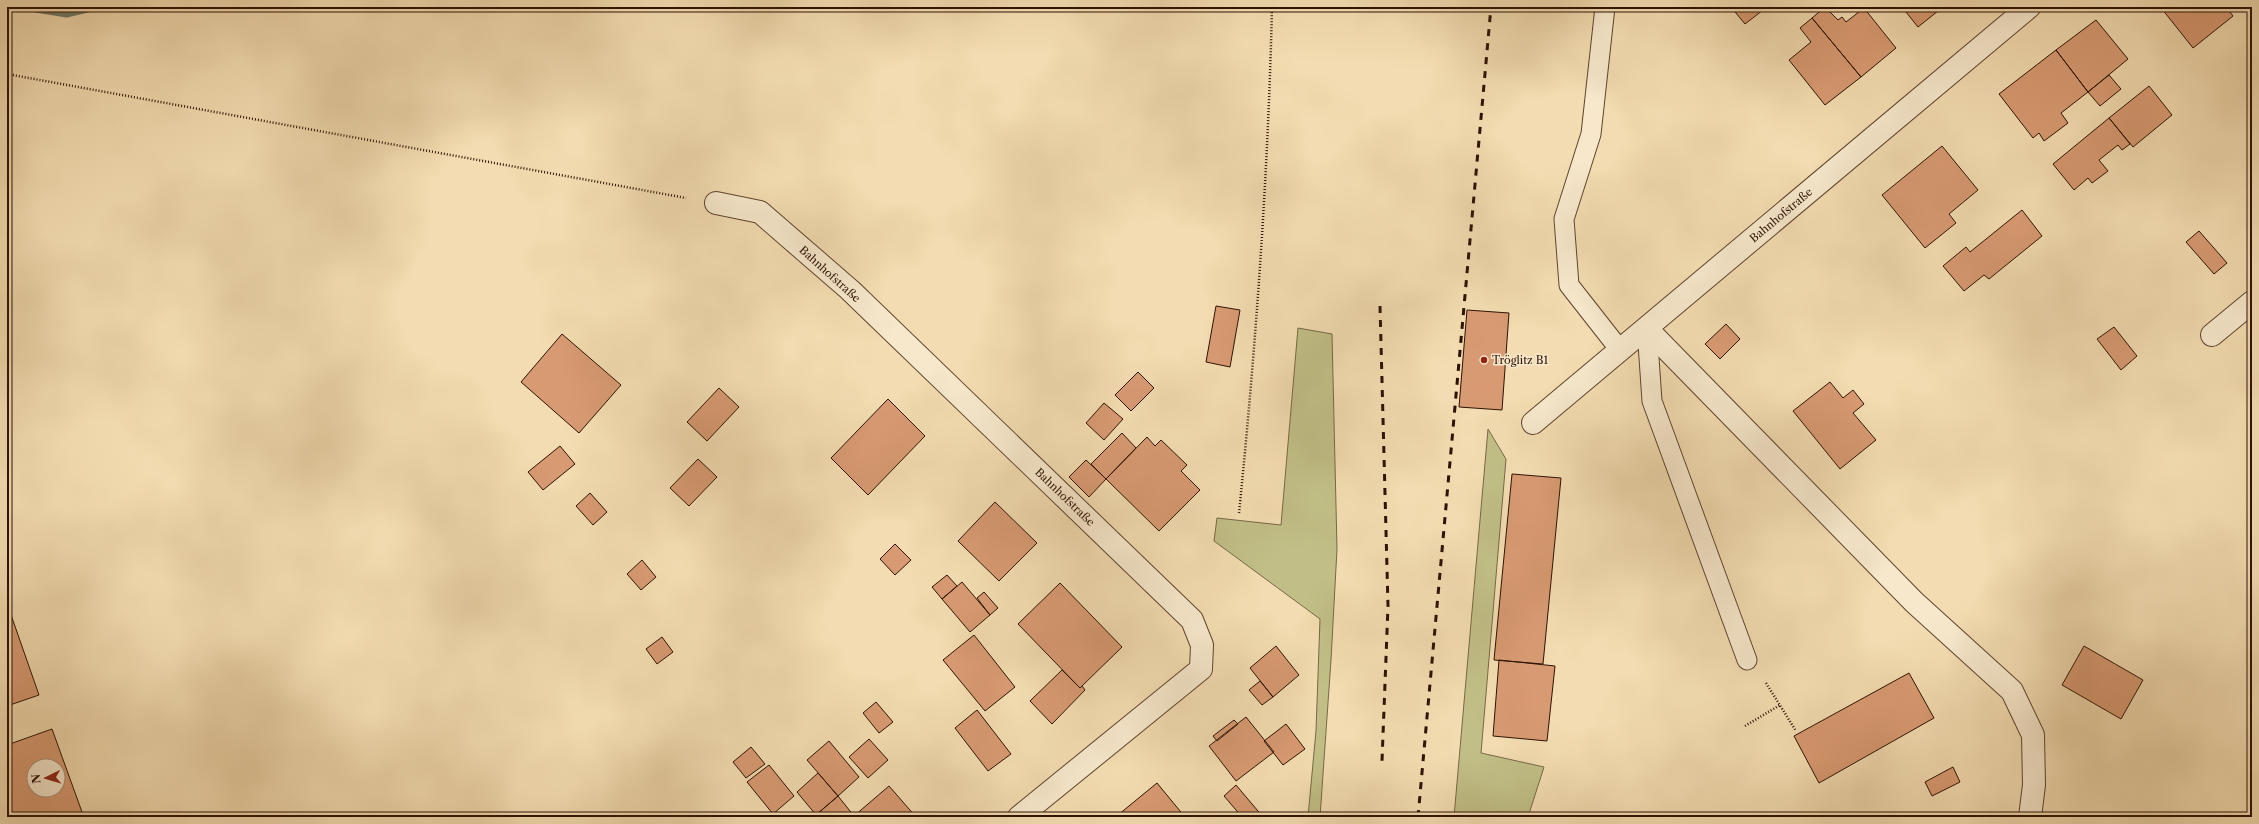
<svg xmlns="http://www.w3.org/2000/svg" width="2259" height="824" font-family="'Libre Caslon Text',serif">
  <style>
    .green { fill: #c1bf87; stroke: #776846 }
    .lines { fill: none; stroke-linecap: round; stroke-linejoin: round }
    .stream { stroke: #707866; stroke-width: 11 }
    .building { fill: #d89a72; stroke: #2d1204; fill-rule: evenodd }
    .lane-casing { stroke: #5e442f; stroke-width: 21 }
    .street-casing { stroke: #5e442f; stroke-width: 24 }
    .path { stroke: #2d1204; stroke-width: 2.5; stroke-dasharray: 1 2; stroke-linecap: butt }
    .lane { stroke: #f7e8cc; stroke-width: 19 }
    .street { stroke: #f7e8cc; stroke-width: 22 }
    .rail { stroke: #2d1204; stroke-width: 3; stroke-dasharray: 7 7; stroke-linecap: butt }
    .poi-dot { fill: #8f2418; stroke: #f7e8cc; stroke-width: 1.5 }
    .labels { text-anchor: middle; stroke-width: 3; stroke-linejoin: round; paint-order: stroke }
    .street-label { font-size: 11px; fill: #2d1204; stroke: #f7e8cc }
    .poi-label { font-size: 11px; fill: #2d1204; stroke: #f7e8cc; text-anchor: start }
  </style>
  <rect width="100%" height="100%" fill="#f3dcb1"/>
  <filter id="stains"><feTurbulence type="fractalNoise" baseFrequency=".005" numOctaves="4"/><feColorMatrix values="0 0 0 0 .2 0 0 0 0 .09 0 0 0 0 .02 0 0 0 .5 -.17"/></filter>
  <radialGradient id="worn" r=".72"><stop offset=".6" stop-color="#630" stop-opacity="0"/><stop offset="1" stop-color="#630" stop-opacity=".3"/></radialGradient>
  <path class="green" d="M1298,328L1332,334L1337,549L1331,660L1320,817H1308L1316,731L1320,619L1214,541L1217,518L1281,525Z
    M1488,429L1506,459L1481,753L1544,767L1528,817H1454Z"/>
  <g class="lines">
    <path class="stream" d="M36,7L67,12L88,7"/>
  </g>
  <path class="building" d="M1731,7H1767L1745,24Z
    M1825,7L1838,20L1842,17L1846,22L1864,8L1896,48L1861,77L1812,18Z
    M1902,7H1943L1918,27Z
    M2164,7H2226L2233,16L2193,48L2162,9Z
    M1812,18L1861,77L1825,105L1789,60L1811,42L1800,28Z
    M2096,20L2128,59L2088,92L2056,50Z
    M2056,50L2088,92L2061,113L2068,123L2044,141L2039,133L2033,138L1999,94Z
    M2109,75L2121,89L2100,106L2088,92Z
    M2149,86L2172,115L2133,147L2109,118Z
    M2109,118L2130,144L2122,150L2118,145L2099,160L2108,171L2092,183L2088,178L2074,190L2053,164Z
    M1942,146L1978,190L1949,214L1956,223L1925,248L1882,195Z
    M2022,210L2042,236L1989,279L1984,275L1964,291L1943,266L1966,247L1970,252Z
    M2199,231L2227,263L2214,274L2186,242Z
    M1216,306L1240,310L1230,367L1206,362Z
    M1467,310L1509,313L1502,410L1459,407Z
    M1726,324L1740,339L1720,359L1705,344Z
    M2114,327L2137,356L2121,370L2097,339Z
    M562,334L621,385L579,433L521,382Z
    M1138,372L1154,388L1131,411L1115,395Z
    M1830,382L1843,398L1853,390L1864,404L1853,413L1876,440L1840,469L1793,411Z
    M719,388L739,407L707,441L687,422Z
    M888,399L925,436L868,495L831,458Z
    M1104,403L1123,419L1104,440L1086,423Z
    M1122,433L1136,448L1106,479L1091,464Z
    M1147,437L1155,446L1161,440L1187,465L1181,471L1200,490L1159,531L1106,479Z
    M560,446L575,464L543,490L528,472Z
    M698,459L717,477L689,506L670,488Z
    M1086,460L1106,479L1089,497L1069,477Z
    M1512,474L1561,478L1543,664L1494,660Z
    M590,493L607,512L593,525L576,506Z
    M995,502L1037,543L999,581L958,541Z
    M895,544L911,560L895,575L880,559Z
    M642,560L656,577L641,590L627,574Z
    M947,575L957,586L942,599L932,587Z
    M962,582L990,615L970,632L942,599Z
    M1060,583L1122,647L1080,688L1018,624Z
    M984,592L998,608L990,615L977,598Z
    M10,612L39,695L7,706V613Z
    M974,635L1015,687L985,711L943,660Z
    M662,637L673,652L657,664L646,649Z
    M1276,646L1299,675L1273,697L1250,668Z
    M2084,646L2143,680L2121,719L2062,685Z
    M1499,660L1555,666L1547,741L1493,736Z
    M1062,670L1080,688L1082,686L1085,690L1052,724L1030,701Z
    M1909,673L1934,718L1819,783L1794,736Z
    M1260,681L1273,697L1262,705L1249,690Z
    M876,702L893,722L879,733L863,713Z
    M977,710L1011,754L988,771L955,728Z
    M1246,717L1274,752L1236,781L1209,746Z
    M1234,720L1238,724L1217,741L1213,736Z
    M1286,724L1305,749L1283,765L1264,741Z
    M52,729L82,812L68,817H7V745ZM34,766H58V790H34Z
    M869,739L888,760L868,778L849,757Z
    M829,741L859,777L838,796L807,760Z
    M751,747L765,764L746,778L733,762Z
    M769,765L794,796L773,814L747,782Z
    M1953,767L1960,782L1932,796L1925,782Z
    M818,773L838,796L816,815L797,792Z
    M1157,783L1185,817H1119L1118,815Z
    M1236,785L1263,817H1242L1224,796Z
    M889,786L916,817H853L854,816Z
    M838,796L854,816L818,817L816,815Z"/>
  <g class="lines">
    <g class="lane-casing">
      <path id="lane" d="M1605,7L1591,134L1564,219L1569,285L1620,350
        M1647,329L1652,401L1747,660"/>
    </g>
    <g class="street-casing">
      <path id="street" d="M716,203L760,212L850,290L1192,620L1202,645L1201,669L1019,817
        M1647,329L1914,602L2012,691L2033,735L2034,785L2030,817
        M2212,335L2252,302
        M1533,423L2029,7"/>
    </g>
    <path class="path" d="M7,74L686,198
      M1239,513C1256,345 1268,176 1272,7
      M1766,683L1796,731
      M1745,726L1780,705"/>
    <use href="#lane" class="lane"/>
    <use href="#street" class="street"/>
    <path class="rail" d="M1380,306L1388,606L1382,761
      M1418,817L1491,7"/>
  </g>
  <circle class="poi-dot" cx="1484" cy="360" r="4"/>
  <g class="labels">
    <g class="street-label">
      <text transform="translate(1781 215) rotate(-40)" y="4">Bahnhofstraße</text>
      <text transform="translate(830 274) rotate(42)" y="4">Bahnhofstraße</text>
      <text transform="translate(1065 497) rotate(44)" y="4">Bahnhofstraße</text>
    </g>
    <g class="poi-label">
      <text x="1492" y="364">Tröglitz B1</text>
    </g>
  </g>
  <rect width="2259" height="824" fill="none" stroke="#f3dcb1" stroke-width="24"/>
  <rect x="8" y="8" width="2243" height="808" fill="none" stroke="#2d1204" stroke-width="2"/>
  <rect x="12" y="12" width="2235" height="800" fill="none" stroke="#2d1204"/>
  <g transform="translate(46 778) rotate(265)"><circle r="19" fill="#f7e8cc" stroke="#a6927c"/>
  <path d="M0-3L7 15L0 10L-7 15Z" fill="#8f2418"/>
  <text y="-6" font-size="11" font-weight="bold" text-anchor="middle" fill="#2d1204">N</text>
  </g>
  <rect width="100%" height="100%" filter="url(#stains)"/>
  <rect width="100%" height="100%" fill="url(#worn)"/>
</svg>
